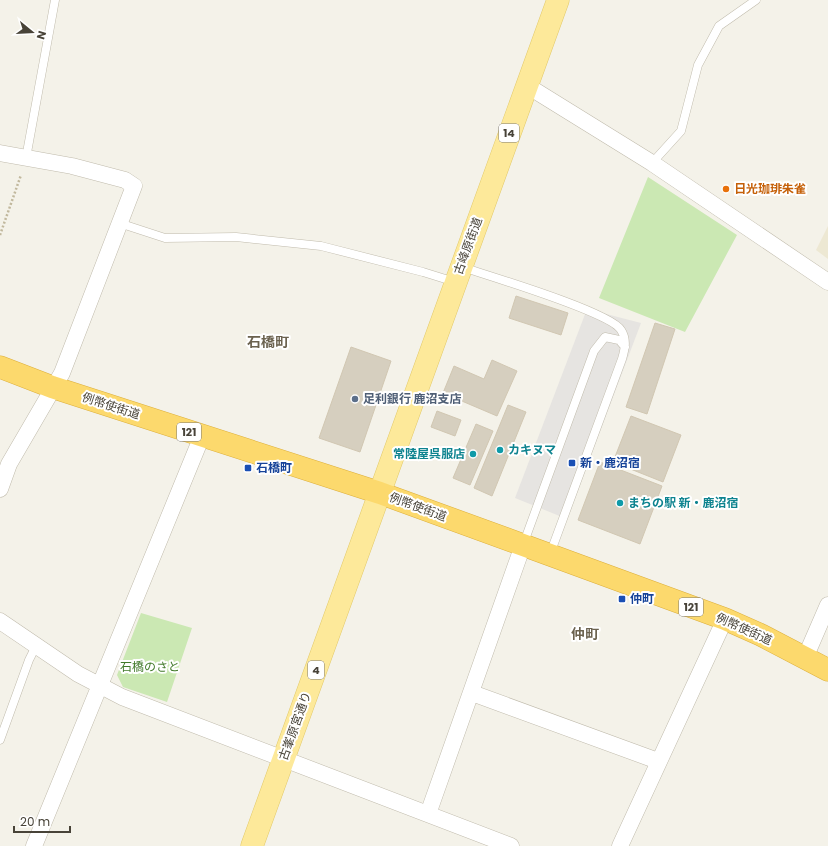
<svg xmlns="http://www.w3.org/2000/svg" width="828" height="846" font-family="Poppins,'Noto Sans JP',sans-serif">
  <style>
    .education { fill: #ede8d3 }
    .green { fill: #cbe8b3 }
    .parking { fill: #e6e4e1 }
    .building { fill: #d6cfbf; stroke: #d1c7b2 }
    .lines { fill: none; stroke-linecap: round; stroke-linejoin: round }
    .lane-casing { stroke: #c0bbac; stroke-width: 9 }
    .street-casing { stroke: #c0bbac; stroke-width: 17 }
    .primary-casing { stroke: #e2c969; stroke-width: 23 }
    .highway-casing { stroke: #dcaf3c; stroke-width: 23 }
    .path { stroke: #c1b89d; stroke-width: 2.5; stroke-dasharray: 2 2; stroke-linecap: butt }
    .lane { stroke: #fff; stroke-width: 8 }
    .street { stroke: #fff; stroke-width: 16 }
    .primary { stroke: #fde99a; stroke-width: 22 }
    .highway { stroke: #fcd96d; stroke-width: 22 }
    .food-dot { fill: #e8710a; stroke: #fff; stroke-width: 1.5 }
    .service-dot { fill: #5c6f8a; stroke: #fff; stroke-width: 1.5 }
    .culture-dot { fill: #0f9aa8; stroke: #fff; stroke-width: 1.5 }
    .transit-dot { fill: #1a4fb4; stroke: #fff; stroke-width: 1.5 }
    .labels { text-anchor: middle; stroke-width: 4; stroke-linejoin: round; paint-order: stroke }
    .shield { fill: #fff; stroke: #7f7b74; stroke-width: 1 }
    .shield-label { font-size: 11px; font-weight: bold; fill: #484338 }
    .food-label { font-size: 12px; font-weight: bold; fill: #c56008; stroke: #fff; text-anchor: start }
    .street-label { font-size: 12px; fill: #484338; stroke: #fff }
    .service-label { font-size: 12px; font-weight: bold; fill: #4e5e75; stroke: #fff; text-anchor: start }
    .culture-label { font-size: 12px; font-weight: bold; fill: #0d838f; stroke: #fff; text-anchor: start }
    .transit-label { font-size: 12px; font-weight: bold; fill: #164399; stroke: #fff; text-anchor: start }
    .park-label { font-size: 12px; fill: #427a2b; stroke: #fff }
    .quarter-label { font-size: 14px; font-weight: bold; fill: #6b624f; stroke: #fff }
  </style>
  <rect width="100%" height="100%" fill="#f4f2e9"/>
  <path class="education" d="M828,226V259L816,250Z"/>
  <path class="green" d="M648,177L737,235L685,332L599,298Z
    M141,613L192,628L167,702L123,687L117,675Z"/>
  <path class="parking" d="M587,309L641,323L567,519L515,498Z"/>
  <path class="building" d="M516,296L568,313L561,335L509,318Z
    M655,323L675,329L647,414L626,407Z
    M351,347L391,361L360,452L319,438Z
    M492,360L517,371L497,416L443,393L454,366L484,379Z
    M508,405L526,412L492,496L474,488Z
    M437,411L461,420L455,436L431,427Z
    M631,416L681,435L663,482L613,462Z
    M476,424L493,431L470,485L453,478Z
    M600,462L662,486L640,544L578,520Z"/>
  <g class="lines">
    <g class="lane-casing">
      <path id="lane" d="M26,158L55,0
        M652,163L681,131L698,65L719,26L756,0
        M119,223L165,238L236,237L321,246L423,272L455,282
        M462,267C489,276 610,312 621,330C627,339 625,349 622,359L550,554
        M523,545L594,351L605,337L619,340L625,347
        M0,740L29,660L36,646"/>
    </g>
    <g class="street-casing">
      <path id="street" d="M526,85L652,163L828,282
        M0,153L72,166L125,180L134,186L62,373L9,464L0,489
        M0,621L78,674L122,697L511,846
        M805,658L828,605
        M472,693L658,761
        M428,814L523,545
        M34,846L202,436
        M620,846L725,619"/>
    </g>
    <g class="primary-casing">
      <path id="primary" d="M252,846L558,0"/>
    </g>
    <g class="highway-casing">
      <path id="highway" d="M0,367L52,387L380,493L523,545L725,619L761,635L828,670"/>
    </g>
    <path class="path" d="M0,235L21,175"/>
    <use href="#lane" class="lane"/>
    <use href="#street" class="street"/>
    <use href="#primary" class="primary"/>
    <use href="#highway" class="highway"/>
  </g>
  <circle class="food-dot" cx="726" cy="189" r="4"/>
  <circle class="service-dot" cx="355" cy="399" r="4"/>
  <g class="culture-dot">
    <circle cx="500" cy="450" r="4"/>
    <circle cx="473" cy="454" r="4"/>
    <circle cx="620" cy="503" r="4"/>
  </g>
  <g class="transit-dot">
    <rect x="568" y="459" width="8" height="8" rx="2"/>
    <rect x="244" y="464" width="8" height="8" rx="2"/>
    <rect x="618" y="595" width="8" height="8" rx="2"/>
  </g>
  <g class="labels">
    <g class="shield">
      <rect x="499" y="124" width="20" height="18" rx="3"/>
      <rect x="177" y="423" width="24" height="18" rx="3"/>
      <rect x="679" y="598" width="24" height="18" rx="3"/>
      <rect x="308" y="661" width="16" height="18" rx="3"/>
    </g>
    <g class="shield-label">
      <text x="509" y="137">14</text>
      <text x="189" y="436">121</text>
      <text x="691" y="611">121</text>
      <text x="316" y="674">4</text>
    </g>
    <g class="food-label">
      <text x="734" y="193">日光珈琲朱雀</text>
    </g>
    <g class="street-label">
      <text transform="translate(468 246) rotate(-70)" y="4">古峰原街道</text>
      <text transform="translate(111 406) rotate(18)" y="4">例幣使街道</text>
      <text transform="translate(418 507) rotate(20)" y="4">例幣使街道</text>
      <text transform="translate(744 629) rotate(24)" y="4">例幣使街道</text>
      <text transform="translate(295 726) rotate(-70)" y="4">古峯原宮通り</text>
    </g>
    <g class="service-label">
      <text x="363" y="403">足利銀行 鹿沼支店</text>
    </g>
    <g class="culture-label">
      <text x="508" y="454">カキヌマ</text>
      <text x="465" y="458" text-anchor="end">常陸屋呉服店</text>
      <text x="628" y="507">まちの駅 新・鹿沼宿</text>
    </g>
    <g class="transit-label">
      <text x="580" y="467">新・鹿沼宿</text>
      <text x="256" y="472">石橋町</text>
      <text x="630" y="603">仲町</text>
    </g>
    <g class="park-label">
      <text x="150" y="671">石橋のさと</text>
    </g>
    <g class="quarter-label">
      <text x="268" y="347">石橋町</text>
      <text x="585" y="639">仲町</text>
    </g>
  </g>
  <g transform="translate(32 32) rotate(108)" stroke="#ffffff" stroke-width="3" paint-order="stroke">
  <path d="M0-3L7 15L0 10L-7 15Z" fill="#484338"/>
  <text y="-6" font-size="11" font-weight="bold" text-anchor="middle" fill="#484338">N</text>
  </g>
  <path d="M14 826v6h56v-6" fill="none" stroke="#484338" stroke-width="2"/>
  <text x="20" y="826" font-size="12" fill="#484338" stroke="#ffffff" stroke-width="3" paint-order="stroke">20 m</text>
</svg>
